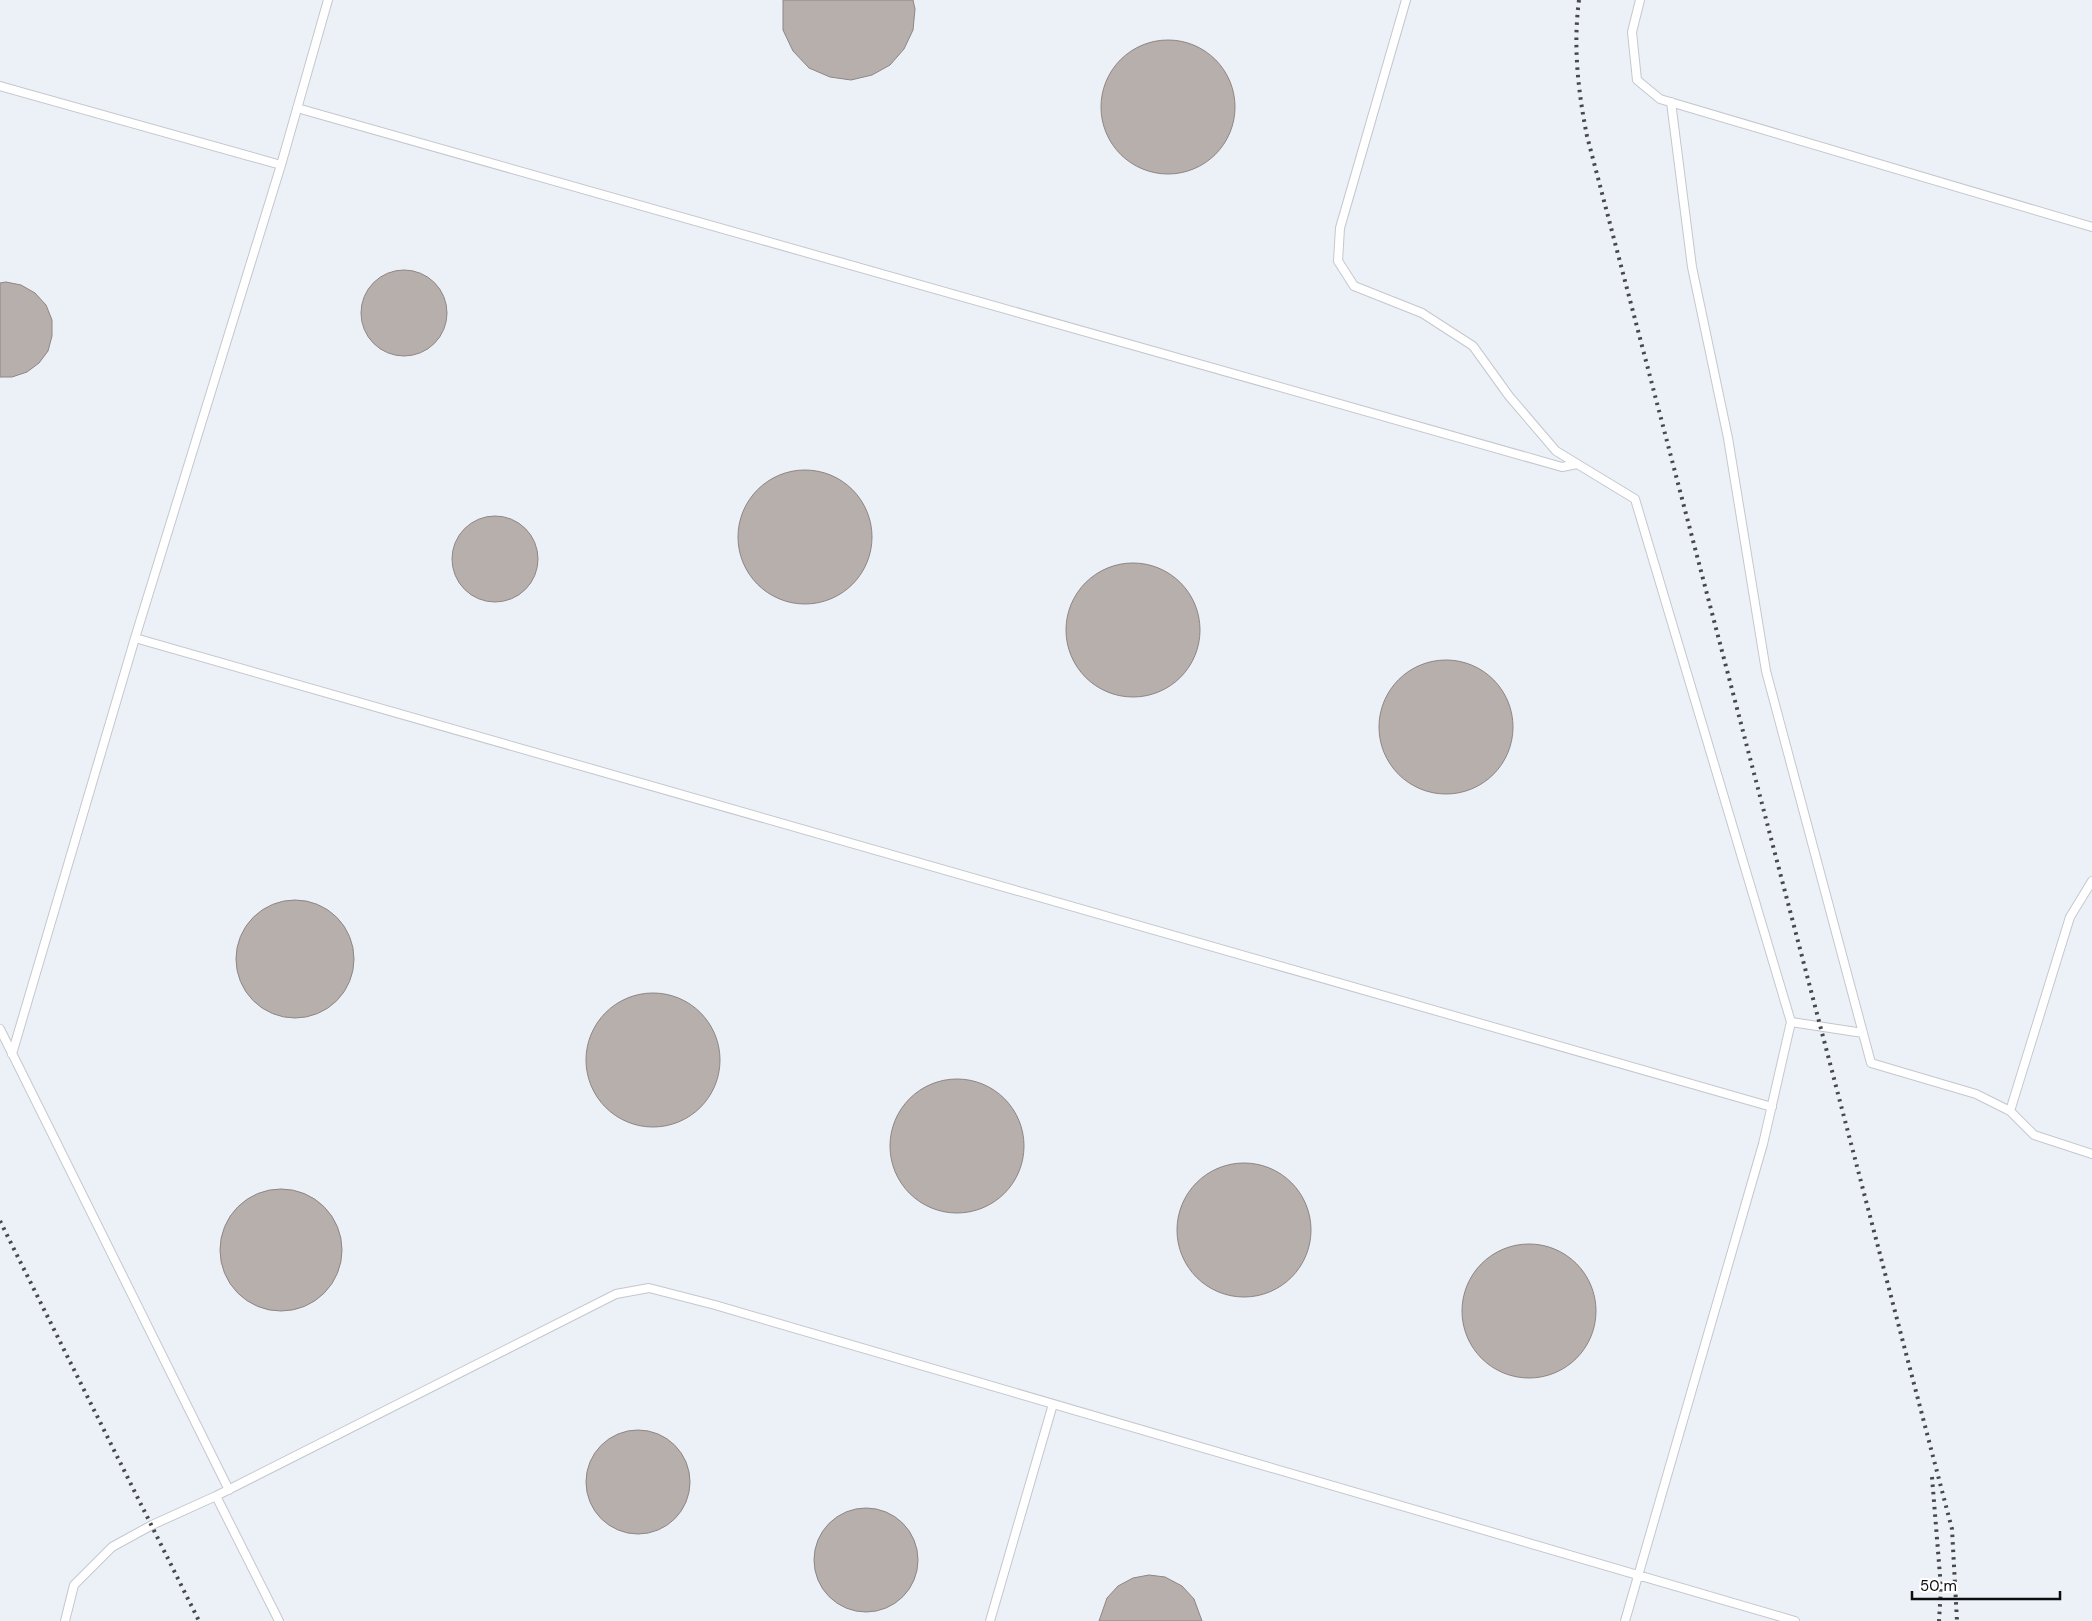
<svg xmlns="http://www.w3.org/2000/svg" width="2092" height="1621" font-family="'DM Sans',sans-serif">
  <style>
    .building { fill: #b7afac; stroke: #8e8684 }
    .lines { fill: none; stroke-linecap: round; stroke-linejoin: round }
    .service-casing { stroke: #c4c8ce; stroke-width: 10 }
    .service { stroke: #fff; stroke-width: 8 }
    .rail { stroke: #46484b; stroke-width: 4; stroke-dasharray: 2.5 5; stroke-linecap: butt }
  </style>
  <rect width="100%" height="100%" fill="#ecf0f7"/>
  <path class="building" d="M783,0H913L915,9L913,30L904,49L890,65L872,75L851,80L830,77L809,68L793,51L783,30Z
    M1101 107a67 67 0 1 1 134 0a67 67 0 1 1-134 0Z
    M361 313a43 43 0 1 1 86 0a43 43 0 1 1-86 0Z
    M6,282L21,285L35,293L46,305L52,320V336L48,351L39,363L27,372L12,377H0V283Z
    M738 537a67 67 0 1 1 134 0a67 67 0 1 1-134 0Z
    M452 559a43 43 0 1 1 86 0a43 43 0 1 1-86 0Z
    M1066 630a67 67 0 1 1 134 0a67 67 0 1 1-134 0Z
    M1379 727a67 67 0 1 1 134 0a67 67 0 1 1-134 0Z
    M236 959a59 59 0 1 1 118 0a59 59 0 1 1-118 0Z
    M586 1060a67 67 0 1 1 134 0a67 67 0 1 1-134 0Z
    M890 1146a67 67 0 1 1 134 0a67 67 0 1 1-134 0Z
    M1177 1230a67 67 0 1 1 134 0a67 67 0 1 1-134 0Z
    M220 1250a61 61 0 1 1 122 0a61 61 0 1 1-122 0Z
    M1462 1311a67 67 0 1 1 134 0a67 67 0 1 1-134 0Z
    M586 1482a52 52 0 1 1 104 0a52 52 0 1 1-104 0Z
    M814 1560a52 52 0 1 1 104 0a52 52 0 1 1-104 0Z
    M1149,1575L1165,1577L1182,1586L1194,1599L1202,1621H1099L1107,1598L1118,1586L1133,1578Z"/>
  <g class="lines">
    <g class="service-casing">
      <path id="service" d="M1406,0L1340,228L1338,261L1354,286L1422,313L1473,346L1509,396L1556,451L1635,499L1791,1022L1763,1144L1625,1621
        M1640,0L1632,32L1637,80L1660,99L2092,227
        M0,86L281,165
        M1671,102L1692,267L1728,438L1766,671L1871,1063L1976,1094L2010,1111L2034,1135L2092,1154
        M297,108L1562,467L1577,464
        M135,638L1772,1107
        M1791,1022L1863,1033
        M0,1029L229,1490
        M12,1054L135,638L281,165L328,0
        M2010,1111L2070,917L2092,881
        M216,1496L279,1621
        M65,1621L74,1585L112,1547L152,1525L216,1496L616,1294L649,1288L715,1305L1795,1621
        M990,1621L1053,1404"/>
    </g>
    <use href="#service" class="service"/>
    <path class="rail" d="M1579,0C1573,46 1578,91 1587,136L1952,1529L1957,1621
      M0,1221L199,1621
      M1932,1477L1941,1588L1939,1621"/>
  </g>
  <path d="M1912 1591v8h148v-8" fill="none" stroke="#0b0c0e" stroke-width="2.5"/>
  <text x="1920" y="1591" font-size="15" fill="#0b0c0e" stroke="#ffffff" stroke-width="4" paint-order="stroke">50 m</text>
</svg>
